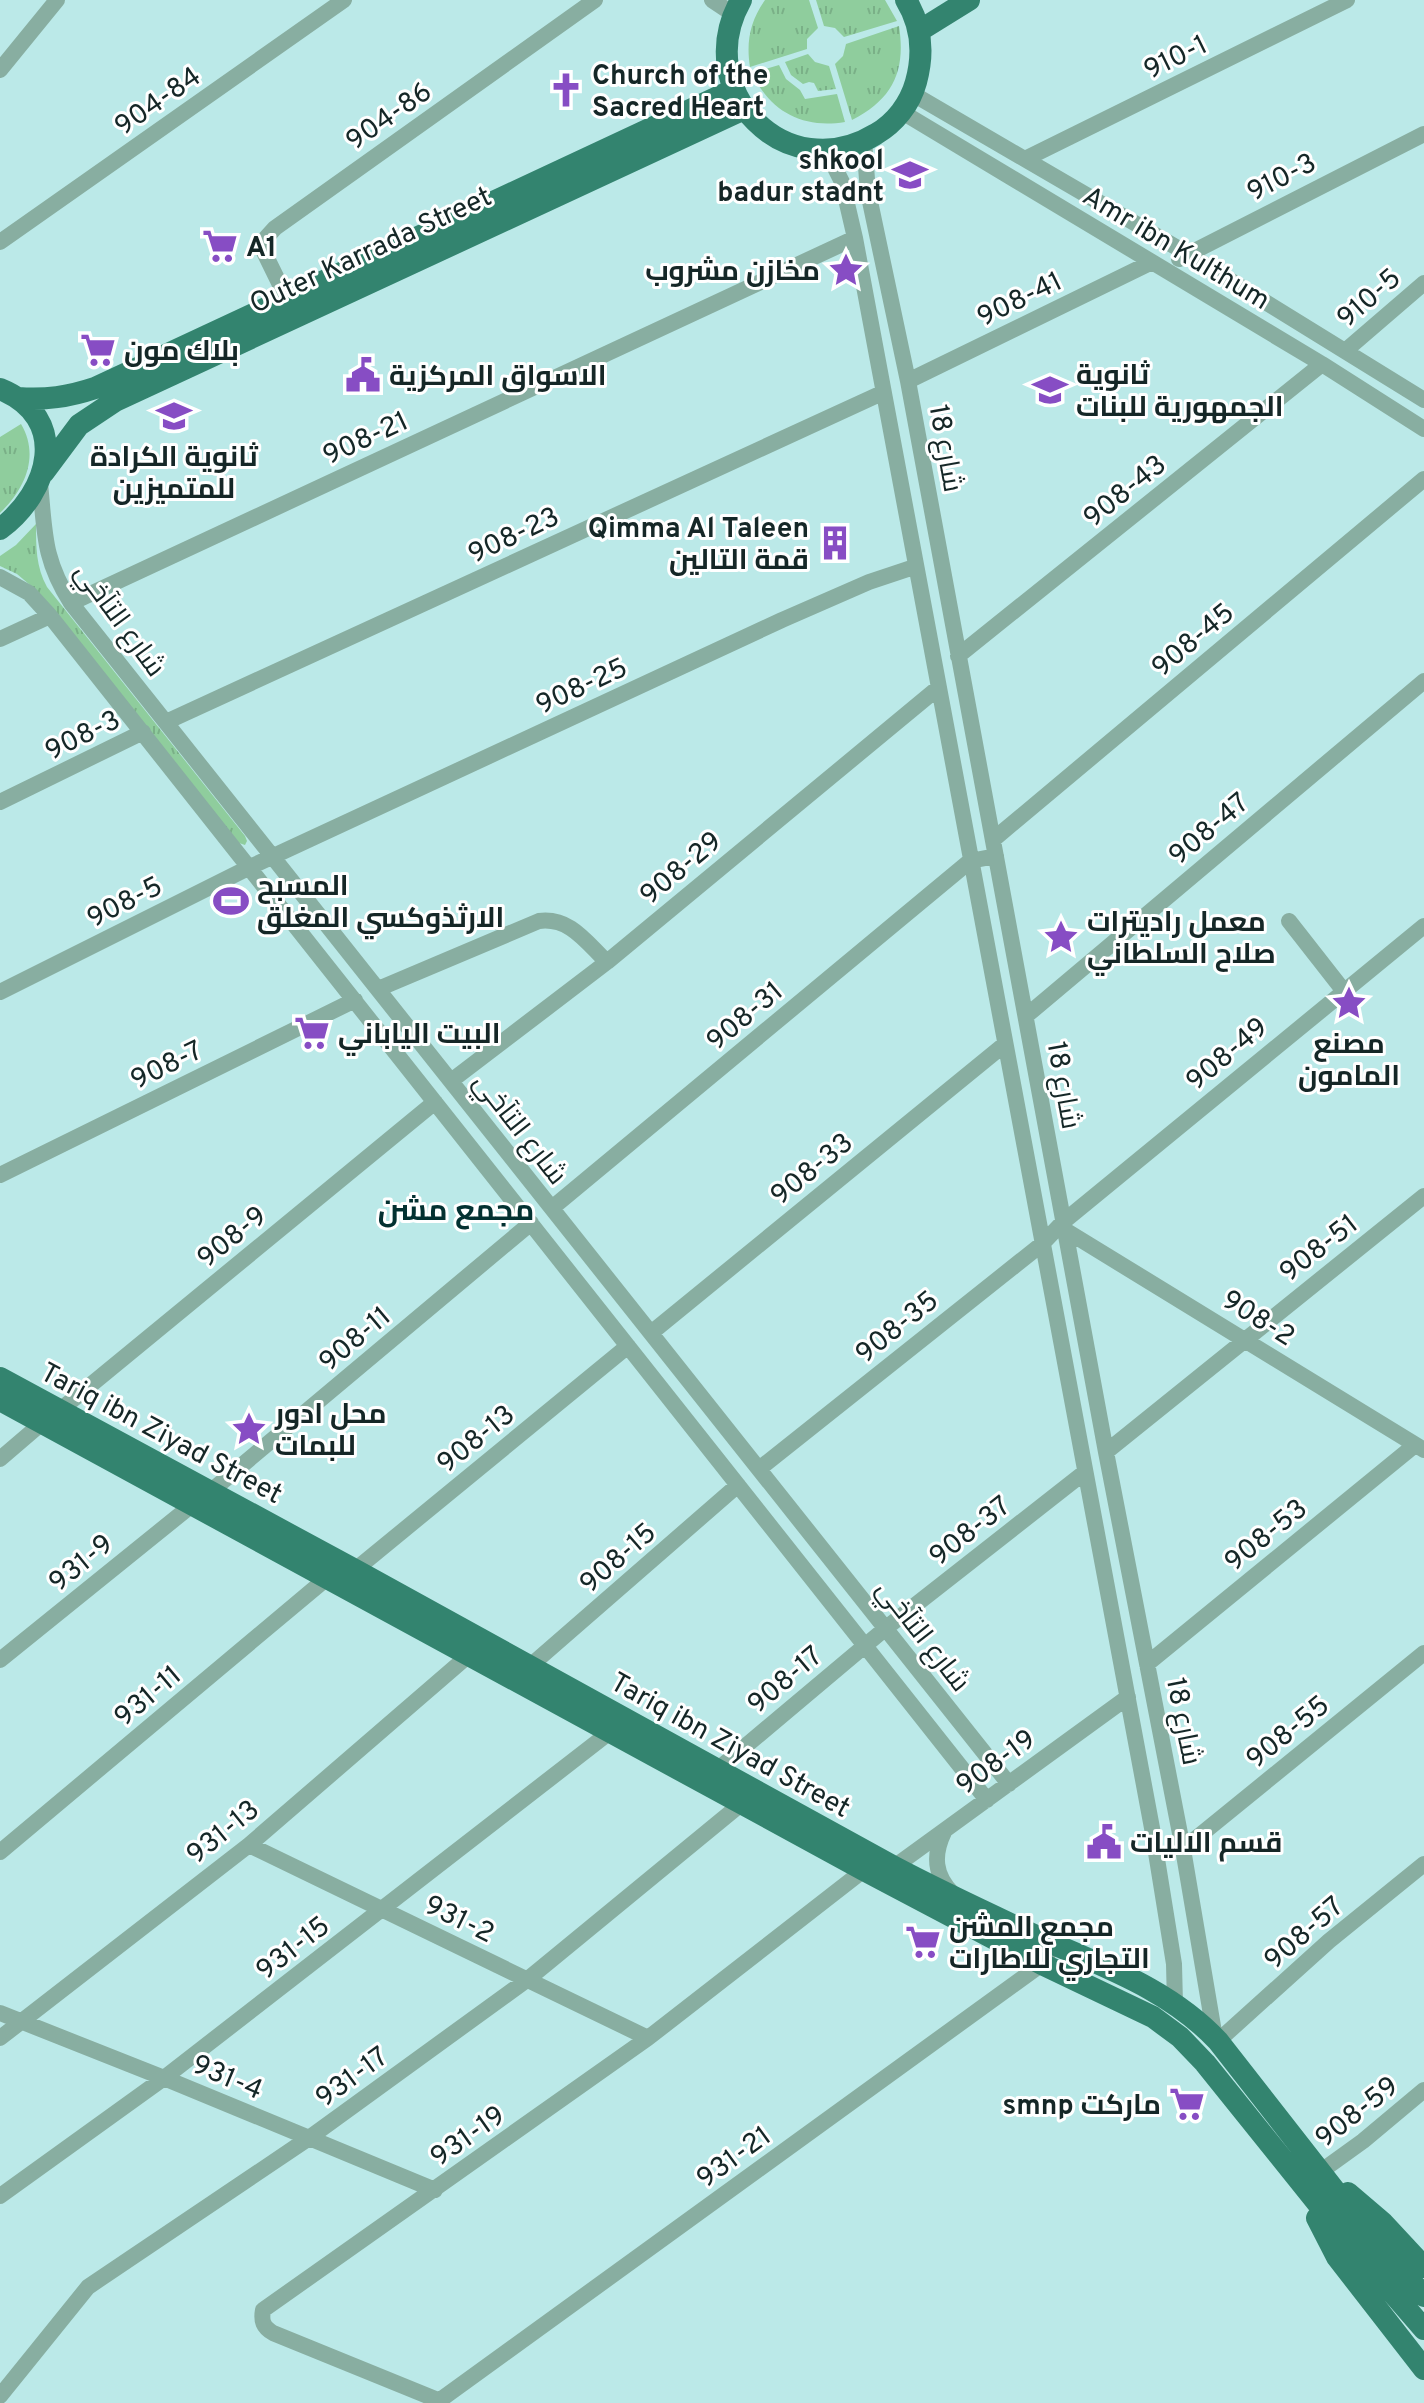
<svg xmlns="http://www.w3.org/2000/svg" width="1424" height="2403" font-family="Overpass,Cairo,sans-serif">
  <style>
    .grass { fill: url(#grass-tufts) }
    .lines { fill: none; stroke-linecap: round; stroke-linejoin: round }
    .minor { stroke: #88aea1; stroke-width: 16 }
    .major { stroke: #33846f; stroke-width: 22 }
    .labels { text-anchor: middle; stroke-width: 6; stroke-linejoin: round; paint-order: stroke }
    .street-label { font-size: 28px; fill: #152727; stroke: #fff }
    .poi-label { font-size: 28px; font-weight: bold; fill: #152727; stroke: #fff; text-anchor: start }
    .neighbourhood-label { font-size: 30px; font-weight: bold; fill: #033131; stroke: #fff }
  </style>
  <defs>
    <pattern id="grass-tufts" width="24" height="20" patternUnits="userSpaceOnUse" patternTransform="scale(2)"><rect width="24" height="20" fill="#8fcd9d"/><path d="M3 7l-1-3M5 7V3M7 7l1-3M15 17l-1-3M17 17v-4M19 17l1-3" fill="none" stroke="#7ab087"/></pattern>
  </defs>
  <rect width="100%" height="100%" fill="#bbe9e8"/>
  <path class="grass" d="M765,0H809L818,28L807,39V49L750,67C746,42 750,21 765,0Z
    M816,0H885L897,21L844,37L835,28L824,26Z
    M899,26C906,71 893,99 852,120L835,64L843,56L846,44Z
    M808,54L815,62L829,66L836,89L818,91L814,83L809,82L803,84L791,75L785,62Z
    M779,65L786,79L800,90L805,99L837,94L845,122C803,129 770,112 752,73Z
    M21,424C40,456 25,489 0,513V437Z
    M36,524C36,547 36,567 47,587L245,836L247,841L245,845L239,843L30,585L17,574L0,566V556L16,545Z"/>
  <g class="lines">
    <path class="minor" d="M712,0L733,14
      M0,70L57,0
      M913,94L1186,253L1424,400
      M902,112L1322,364L1424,429
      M864,141L868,192L908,381L1106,1452L1183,1849L1215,2038
      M826,150L842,182L855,238L1152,1828L1174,1964L1175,2004
      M1025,159L1347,0
      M0,242L344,0
      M1179,259L1424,134
      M286,297L264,252L265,239L275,228L595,0
      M1345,351L1424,283
      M908,381L1152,262
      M40,483C45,533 43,559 71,603L1009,1784
      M0,577L29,593L50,616L987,1800
      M71,603L855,238
      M0,639L50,616
      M958,656L1322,364
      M166,722L882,393
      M0,802L143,732
      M994,839L1424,479
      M1289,921L1343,990
      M378,989L539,921C570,917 586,942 607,962
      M0,992L250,867L782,620L869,582L914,567
      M1026,1016L1424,681
      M451,1081L607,962L938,688
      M0,1175L355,1000
      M552,1208L970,861L996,856
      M1065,1230L1424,1450
      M651,1333L1005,1044
      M59,1411L435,1102
      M1106,1452L1424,1196
      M0,1459L42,1423
      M759,1469L1042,1244L1063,1222L1424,926
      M210,1492L531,1223
      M355,1570L628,1346
      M0,1660L192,1505
      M1147,1664L1415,1445
      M529,1667L738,1485
      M717,1770L886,1628L1085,1472
      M944,1832C933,1855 934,1875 953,1894
      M249,1845L648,2038
      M1183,1849L1424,1653
      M0,1852L327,1578
      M894,1867L1128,1697
      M0,2013L164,2078L435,2190
      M0,2038L249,1845L469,1655
      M1218,2041L1329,1941L1424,1864
      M1320,2172L1363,2141L1424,2090
      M0,2196L164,2078L610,1732
      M0,2396L88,2287L309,2138L528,1979L741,1804
      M440,2401L273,2333C263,2327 261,2321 263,2310L648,2038L864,1870
      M436,2403L1042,1964L1054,1944"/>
    <path class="major" d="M741,0C690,90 786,189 876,134C895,123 910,104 916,82C924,53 922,26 906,0
      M919,31L969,0
      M0,389C71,418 50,492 0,529
      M18,398C46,400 68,397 95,388L733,90
      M44,472L79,425L115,401L744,109
      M0,1378L355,1570L894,1867C945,1894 997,1918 1049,1942C1110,1969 1171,1991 1218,2041L1368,2233L1424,2296
      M0,1400L864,1870L1042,1964L1153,2017L1180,2037L1205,2063L1352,2246L1424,2329
      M1348,2193L1382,2222L1424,2267
      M1317,2218L1337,2257L1424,2369"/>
  </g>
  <defs>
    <g id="church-bare" transform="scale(2.76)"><path d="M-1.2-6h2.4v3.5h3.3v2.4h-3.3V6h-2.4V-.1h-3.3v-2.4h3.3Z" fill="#874dc4" stroke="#fff" stroke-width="2.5" paint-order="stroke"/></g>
    <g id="school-bare" transform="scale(2.76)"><path d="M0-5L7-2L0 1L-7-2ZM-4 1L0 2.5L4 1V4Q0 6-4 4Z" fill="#874dc4" stroke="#fff" stroke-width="2.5" paint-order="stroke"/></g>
    <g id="supermarket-bare" transform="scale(2.76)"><path d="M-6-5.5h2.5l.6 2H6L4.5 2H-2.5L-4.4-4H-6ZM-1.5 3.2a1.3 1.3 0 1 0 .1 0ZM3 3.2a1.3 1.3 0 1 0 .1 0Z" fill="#874dc4" stroke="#fff" stroke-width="2.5" paint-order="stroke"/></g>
    <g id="sight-bare" transform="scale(2.76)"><path d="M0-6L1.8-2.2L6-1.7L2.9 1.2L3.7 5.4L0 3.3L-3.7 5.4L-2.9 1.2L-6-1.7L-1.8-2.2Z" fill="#874dc4" stroke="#fff" stroke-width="2.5" paint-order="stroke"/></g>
    <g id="civic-bare" transform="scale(2.76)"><path d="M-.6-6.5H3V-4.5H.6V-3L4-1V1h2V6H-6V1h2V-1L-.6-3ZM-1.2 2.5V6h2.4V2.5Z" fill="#874dc4" stroke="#fff" stroke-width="2.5" paint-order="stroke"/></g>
    <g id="building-bare" transform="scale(2.76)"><path d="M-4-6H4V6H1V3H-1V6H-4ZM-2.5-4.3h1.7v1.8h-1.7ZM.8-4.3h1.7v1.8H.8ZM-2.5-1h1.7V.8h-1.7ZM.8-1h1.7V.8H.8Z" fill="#874dc4" stroke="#fff" stroke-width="2.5" paint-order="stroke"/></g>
    <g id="stadium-bare" transform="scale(2.76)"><path d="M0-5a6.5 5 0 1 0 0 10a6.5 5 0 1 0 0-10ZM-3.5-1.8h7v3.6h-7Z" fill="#874dc4" stroke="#fff" stroke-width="2.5" paint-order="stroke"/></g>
  </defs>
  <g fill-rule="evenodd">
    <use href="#church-bare" x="566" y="90"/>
    <use href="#school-bare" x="910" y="175"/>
    <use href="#supermarket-bare" x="220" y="246"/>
    <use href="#sight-bare" x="846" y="270"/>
    <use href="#supermarket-bare" x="98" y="350"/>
    <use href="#civic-bare" x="363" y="375"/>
    <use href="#school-bare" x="1050" y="390"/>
    <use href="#school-bare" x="174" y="416"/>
    <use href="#building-bare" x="835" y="543"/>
    <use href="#stadium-bare" x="231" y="901"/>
    <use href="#sight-bare" x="1061" y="937"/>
    <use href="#sight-bare" x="1349" y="1003"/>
    <use href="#supermarket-bare" x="312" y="1033"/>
    <use href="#sight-bare" x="249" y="1429"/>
    <use href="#civic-bare" x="1104" y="1842"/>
    <use href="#supermarket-bare" x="923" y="1942"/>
    <use href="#supermarket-bare" x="1187" y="2104"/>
  </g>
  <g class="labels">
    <g class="street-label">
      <text transform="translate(1175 56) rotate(-26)" y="10">910-1</text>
      <text transform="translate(157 100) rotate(-35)" y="10">904-84</text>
      <text transform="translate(388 115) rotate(-35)" y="10">904-86</text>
      <text transform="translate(1281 176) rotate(-27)" y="10">910-3</text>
      <text transform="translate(1177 247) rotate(31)" y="10">Amr ibn Kulthum</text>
      <text transform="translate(370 249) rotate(-25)" y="10">Outer Karrada Street</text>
      <text transform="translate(1368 297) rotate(-41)" y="10">910-5</text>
      <text transform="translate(1019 298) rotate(-26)" y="10">908-41</text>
      <text transform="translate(365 437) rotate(-25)" y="10">908-21</text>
      <text transform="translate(947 448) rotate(80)" y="10">شارع 18</text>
      <text transform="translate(1124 490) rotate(-39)" y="10">908-43</text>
      <text transform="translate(513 534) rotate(-25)" y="10">908-23</text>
      <text transform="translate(121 619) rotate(54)" y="10">شارع التآخي</text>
      <text transform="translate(1192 639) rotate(-40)" y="10">908-45</text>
      <text transform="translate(581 685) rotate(-25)" y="10">908-25</text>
      <text transform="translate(82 734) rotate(-26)" y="10">908-3</text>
      <text transform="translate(1208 828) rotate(-40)" y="10">908-47</text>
      <text transform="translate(680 867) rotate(-40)" y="10">908-29</text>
      <text transform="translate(124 901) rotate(-27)" y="10">908-5</text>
      <text transform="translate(744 1015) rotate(-40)" y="10">908-31</text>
      <text transform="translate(1226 1053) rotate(-40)" y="10">908-49</text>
      <text transform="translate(166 1064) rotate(-26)" y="10">908-7</text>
      <text transform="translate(1065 1085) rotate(80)" y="10">شارع 18</text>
      <text transform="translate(521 1128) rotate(52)" y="10">شارع التآخي</text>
      <text transform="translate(811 1168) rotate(-39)" y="10">908-33</text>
      <text transform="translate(231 1236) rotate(-39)" y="10">908-9</text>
      <text transform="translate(1318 1247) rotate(-38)" y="10">908-51</text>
      <text transform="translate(1259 1317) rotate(32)" y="10">908-2</text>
      <text transform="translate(896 1326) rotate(-39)" y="10">908-35</text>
      <text transform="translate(354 1338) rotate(-40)" y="10">908-11</text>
      <text transform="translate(162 1432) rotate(28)" y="10">Tariq ibn Ziyad Street</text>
      <text transform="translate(475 1438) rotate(-39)" y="10">908-13</text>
      <text transform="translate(969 1530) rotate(-38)" y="10">908-37</text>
      <text transform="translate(1265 1534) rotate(-39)" y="10">908-53</text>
      <text transform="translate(617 1557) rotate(-41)" y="10">908-15</text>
      <text transform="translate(80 1562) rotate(-39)" y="10">931-9</text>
      <text transform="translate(924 1635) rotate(52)" y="10">شارع التآخي</text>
      <text transform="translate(784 1679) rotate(-40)" y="10">908-17</text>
      <text transform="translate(147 1695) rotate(-40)" y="10">931-11</text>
      <text transform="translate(1185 1721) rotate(79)" y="10">شارع 18</text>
      <text transform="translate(1287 1731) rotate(-39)" y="10">908-55</text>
      <text transform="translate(731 1744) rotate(29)" y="10">Tariq ibn Ziyad Street</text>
      <text transform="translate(995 1761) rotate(-36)" y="10">908-19</text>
      <text transform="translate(222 1831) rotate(-39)" y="10">931-13</text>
      <text transform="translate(460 1918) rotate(26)" y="10">931-2</text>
      <text transform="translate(1303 1932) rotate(-41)" y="10">908-57</text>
      <text transform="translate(292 1947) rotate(-38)" y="10">931-15</text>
      <text transform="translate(228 2076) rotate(23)" y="10">931-4</text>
      <text transform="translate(351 2076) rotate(-36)" y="10">931-17</text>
      <text transform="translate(1356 2111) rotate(-38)" y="10">908-59</text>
      <text transform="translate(467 2135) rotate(-35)" y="10">931-19</text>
      <text transform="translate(733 2156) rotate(-36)" y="10">931-21</text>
    </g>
    <g class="poi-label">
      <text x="592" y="84">Church of the<tspan x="592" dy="32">Sacred Heart</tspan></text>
      <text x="884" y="169" text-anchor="end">shkool<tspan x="884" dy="32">badur stadnt</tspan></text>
      <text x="246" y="256">A1</text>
      <text x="820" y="280" text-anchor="end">مخازن مشروب</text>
      <text x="124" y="360">بلاك مون</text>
      <text x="1076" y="384">ثانوية<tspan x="1076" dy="32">الجمهورية للبنات</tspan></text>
      <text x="389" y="385">الاسواق المركزية</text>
      <text x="174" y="466" text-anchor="middle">ثانوية الكرادة<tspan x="174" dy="32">للمتميزين</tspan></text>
      <text x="809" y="537" text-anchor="end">Qimma Al Taleen<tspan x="809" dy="32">قمة التالين</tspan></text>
      <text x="257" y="895">المسبح<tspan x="257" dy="32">الارثذوكسي المغلق</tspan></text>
      <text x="1087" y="931">معمل راديترات<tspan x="1087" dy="32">صلاح السلطاني</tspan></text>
      <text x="338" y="1043">البيت الياباني</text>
      <text x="1349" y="1053" text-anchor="middle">مصنع<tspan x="1349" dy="32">المامون</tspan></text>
      <text x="275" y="1423">محل ادور<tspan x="275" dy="32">للبمات</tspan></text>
      <text x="1130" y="1852">قسم الاليات</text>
      <text x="949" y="1936">مجمع المشن<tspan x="949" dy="32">التجاري للاطارات</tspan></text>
      <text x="1161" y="2114" text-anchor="end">smnp ماركت</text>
    </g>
    <g class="neighbourhood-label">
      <text x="456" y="1220">مجمع مشن</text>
    </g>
  </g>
</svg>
